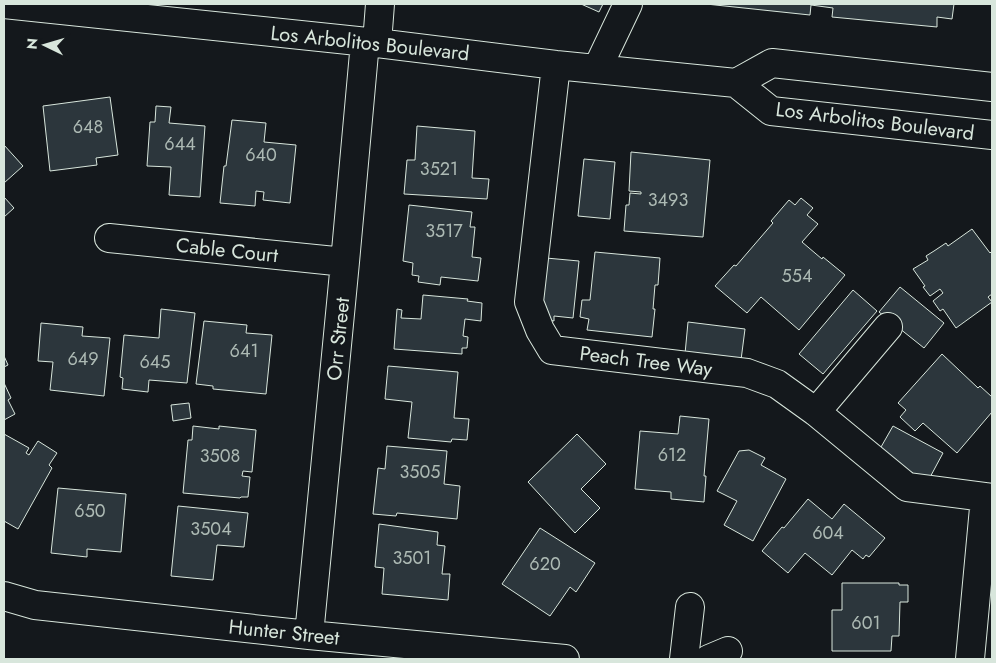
<svg xmlns="http://www.w3.org/2000/svg" width="996" height="663" font-family="Jost,sans-serif">
  <style>
    .building { fill: #2c363c; stroke: #d8e6dc }
    .lines { fill: none; stroke-linecap: round; stroke-linejoin: round }
    .minor-casing { stroke: #d8e6dc; stroke-width: 30 }
    .minor { stroke: #14181c; stroke-width: 28 }
    .labels { text-anchor: middle; stroke-width: 4; stroke-linejoin: round; paint-order: stroke }
    .number-label { font-size: 18px; fill: #adbab4 }
    .street-label { font-size: 20px; fill: #d8e6dc; stroke: #14181c }
  </style>
  <rect width="100%" height="100%" fill="#14181c"/>
  <path class="building" d="M581,4H603L599,12Z
    M706,4H954L952,19L937,17V27L832,17L833,8L811,5L810,15Z
    M110,97L118,155L96,158L97,165L50,171L43,106Z
    M156,106L171,107L169,123L205,126L200,197L169,195L171,167L147,166L150,122H155Z
    M232,120L266,123L264,142L296,145L290,203L263,200L264,192L256,191L255,206L220,203L224,166H226Z
    M417,126L475,131L472,178L489,179L487,199L404,194L407,160H415Z
    M4,145L23,166L4,183Z
    M631,152L710,160L703,237L624,231L626,205H629L630,193L641,194V192L629,191Z
    M584,159L615,162L610,219L578,216Z
    M4,197L14,208L4,217Z
    M801,198L813,208L807,215L818,224L802,242L822,259L823,257L845,275L799,330L761,297L747,313L715,286L734,265L736,266L773,223L771,221L789,200L795,205Z
    M409,205L472,212L470,227H475L472,257L481,258L478,281L441,277L440,285L418,282L419,276L412,275L413,263L403,261Z
    M972,229L990,253L992,251V294L988,297L992,302L956,328L943,309L940,311L933,301L943,293L940,289L930,296L923,287L925,286L913,269L928,260L926,256L934,251L946,243L948,246Z
    M595,252L660,258L658,285H655L653,309H655L652,337L587,330L589,319L580,317L582,300H590Z
    M546,258L579,261L573,318L554,316V321L543,319L541,315Z
    M900,287L944,323L924,348L879,312Z
    M853,290L877,311L823,374L799,354Z
    M423,295L468,299L467,301L482,303L481,321L465,319L463,336L468,337L467,348H462V354L394,349L397,309L402,310L401,318L421,319Z
    M161,309L195,313L187,383L149,380L148,392L122,389L123,378L120,377L124,335L159,338Z
    M204,321L247,325L246,333L272,335L266,394L213,389V386L196,384Z
    M688,322L745,329L741,360L685,354Z
    M41,323L83,327L82,336L110,338L104,396L50,390L53,362L38,361Z
    M942,354L978,388L980,386L992,397V412L957,453L923,423L915,431L900,417L906,410L898,403Z
    M4,356L8,365L4,367Z
    M388,366L458,372L454,418L469,419L467,440L452,439L451,442L408,438L412,402L385,399Z
    M4,383L11,398L8,400L15,414L4,420Z
    M189,403L191,418L173,421L171,405Z
    M680,416L709,419L704,476H706L704,502L671,499V492L635,489L640,431L678,434Z
    M193,426L219,429V426L256,430L252,472L243,471L242,476L250,477L248,497H241L240,498L183,493L188,440H192Z
    M893,426L943,453L928,481L877,454Z
    M4,434L29,448L26,453L29,455L38,441L57,453L49,465L52,468L18,529L4,521Z
    M577,434L606,464L581,489L600,508L575,533L528,482Z
    M387,446L447,451L444,484L460,486L457,519L397,513L396,516L373,514L378,468L385,469Z
    M749,450L765,458L761,465L786,479L753,541L724,525L737,501L717,491L739,451Z
    M58,488L126,494L121,552L87,549V557L51,553Z
    M808,499L832,519L844,504L885,538L869,557L866,555L863,559L852,550L832,575L805,553L788,573L762,551L782,527L784,528Z
    M178,506L248,513L244,547L217,545L213,580L171,576Z
    M379,524L438,532L437,545L445,546L442,574H450L448,600L382,594L384,568L375,567Z
    M540,528L595,563L576,592L570,587L550,616L502,584Z
    M842,583H899V585H908V602H900L899,636H892L891,651H832V610H842Z"/>
  <g class="lines">
    <g class="minor-casing">
      <path id="minor" d="M4,4L377,43L556,65L736,83L771,111L992,135
        M377,43L380,4
        M556,65L529,302L540,330L552,350L747,373L777,384L816,412L907,487L992,498
        M597,69L628,4
        M736,83L772,63L992,87
        M109,238L345,262
        M816,412L888,327
        M4,596L35,605L309,635L565,659
        M309,635L345,262L365,42
        M684,659L690,607
        M709,659L728,651
        M970,659L985,497"/>
    </g>
    <use href="#minor" class="minor"/>
  </g>
  <g class="labels">
    <g class="number-label">
      <text x="88" y="133">648</text>
      <text x="180" y="150">644</text>
      <text x="261" y="161">640</text>
      <text x="439" y="175">3521</text>
      <text x="668" y="206">3493</text>
      <text x="444" y="237">3517</text>
      <text x="797" y="282">554</text>
      <text x="244" y="357">641</text>
      <text x="83" y="365">649</text>
      <text x="155" y="368">645</text>
      <text x="672" y="461">612</text>
      <text x="220" y="462">3508</text>
      <text x="420" y="478">3505</text>
      <text x="90" y="517">650</text>
      <text x="211" y="535">3504</text>
      <text x="828" y="539">604</text>
      <text x="412" y="564">3501</text>
      <text x="545" y="570">620</text>
      <text x="866" y="629">601</text>
    </g>
    <g class="street-label">
      <text transform="translate(370 43) rotate(6)" y="7">Los Arbolitos Boulevard</text>
      <text transform="translate(875 121) rotate(7)" y="7">Los Arbolitos Boulevard</text>
      <text transform="translate(227 250) rotate(6)" y="7">Cable Court</text>
      <text transform="translate(338 339) rotate(-84)" y="7">Orr Street</text>
      <text transform="translate(646 361) rotate(7)" y="7">Peach Tree Way</text>
      <text transform="translate(284 632) rotate(6)" y="7">Hunter Street</text>
    </g>
  </g>
  <rect width="996" height="663" fill="none" stroke="#d8e6dc" stroke-width="10"/>
  <g transform="translate(45 45) rotate(275)" stroke="#14181c" stroke-width="4" paint-order="stroke">
  <path d="M0-4L9 19L0 12L-9 19Z" fill="#d8e6dc"/>
  <text y="-8" font-size="14" font-weight="bold" text-anchor="middle" fill="#d8e6dc">N</text>
  </g>
</svg>
